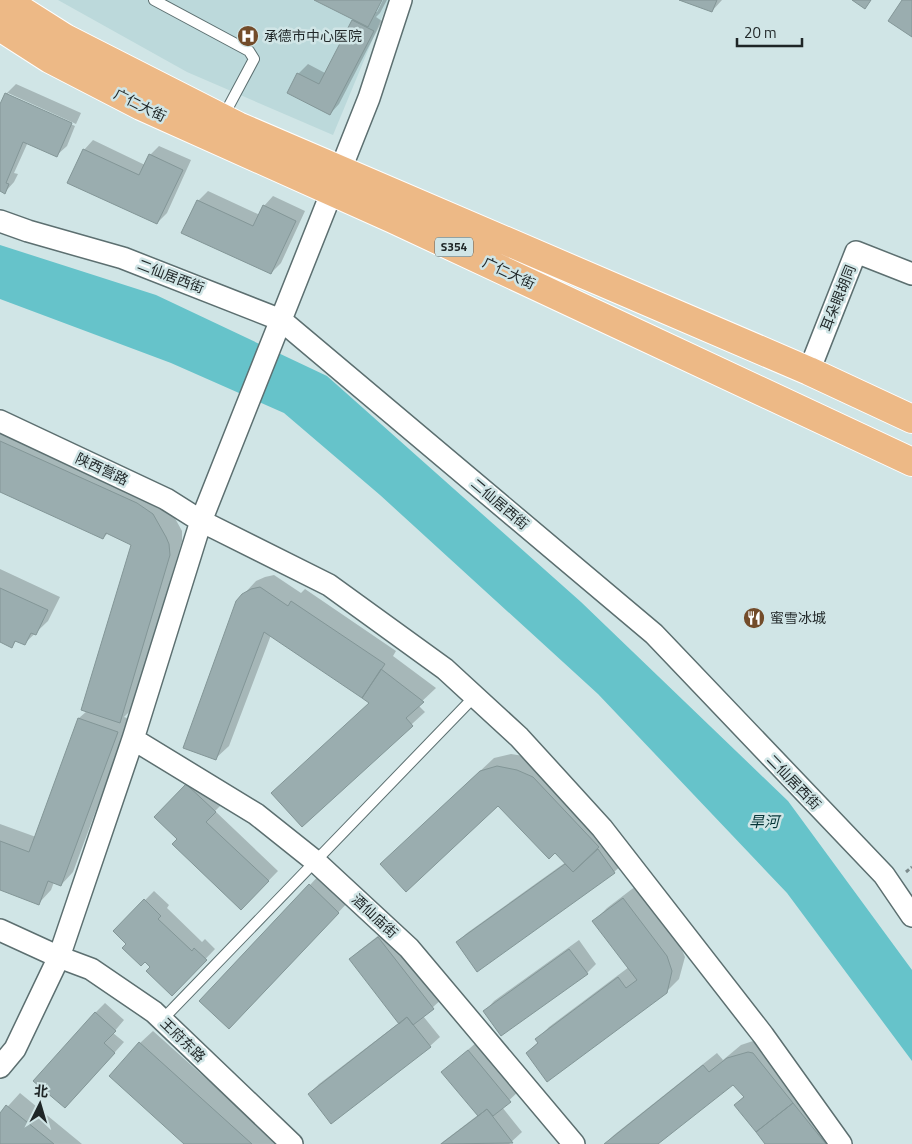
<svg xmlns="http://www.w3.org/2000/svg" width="912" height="1144" font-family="'Titillium Web','Noto Sans SC',sans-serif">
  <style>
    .built { fill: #bcd9db }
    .water { fill: #66c3ca }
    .shadow { fill: #0003 }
    .building { fill: #9aadaf; stroke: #839697 }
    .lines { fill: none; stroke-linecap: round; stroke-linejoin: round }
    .service-casing { stroke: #5c6f70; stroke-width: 12 }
    .minor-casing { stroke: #5c6f70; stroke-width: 24 }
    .primary-casing { stroke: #fff; stroke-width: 30 }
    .path { stroke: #7c8b8c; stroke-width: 3; stroke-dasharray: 4 2.5; stroke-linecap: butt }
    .service { stroke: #fff; stroke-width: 10 }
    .minor { stroke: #fff; stroke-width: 21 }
    .primary { stroke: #edb986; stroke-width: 28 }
    .labels { text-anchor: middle; stroke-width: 5; stroke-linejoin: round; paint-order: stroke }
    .shield { fill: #d0e5e6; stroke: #545f60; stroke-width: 1 }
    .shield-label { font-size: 12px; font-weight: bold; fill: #1f2627 }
    .poi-label { font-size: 14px; fill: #1f2627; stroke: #d0e5e6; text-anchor: start }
    .street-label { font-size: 14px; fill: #1f2627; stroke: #d0e5e6 }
    .water-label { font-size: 15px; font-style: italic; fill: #063538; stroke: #d0e5e6 }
  </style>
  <rect width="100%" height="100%" fill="#d0e5e6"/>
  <path class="built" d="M58,0H389L333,135L187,72Z"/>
  <path class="water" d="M0,245L156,295L327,376L581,602L788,801L912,970V1061L787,893L598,694L380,495L284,413L171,363L0,299Z"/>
  <path class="shadow" d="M317,0H380L374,12H377L383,0H387L380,13L376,17L382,21L339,104L330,114L298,74L308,64L325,73L354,19Z
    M683,0H722L712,11Z
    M16,84L81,113L76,124L8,93V96L75,126L67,146L57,155L28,142L14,173L18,174L14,182L5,192L0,190V107L6,94Z
    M93,140L145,165L150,155L159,146L191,160L167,213L157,223L84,150Z
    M208,191L260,215L264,206L273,196L305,211L281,263L271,273L198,201Z
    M0,423L166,502L182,531V541L132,709L124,717L130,719L73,872L61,885L54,882L51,890L39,903L0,889V824L36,837L79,718L87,711L132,544L108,533L103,538L0,491Z
    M0,569L60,597L48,621L24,644L17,640L12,646L0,641Z
    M274,575L301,593L305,589L396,651L393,656L436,688L418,705L425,712L302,825L370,702L271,635L229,746L216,758L243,595L256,581L265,577Z
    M511,754L530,757L611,834L600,845L602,847L608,841L624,863L614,872L457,942L467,933L566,862L555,851L498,804L394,852L494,758Z
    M197,775L224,802L215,811L278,871L241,909L179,839L156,817Z
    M322,872L351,899L242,1014L310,885Z
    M636,886L679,943L685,957L679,979L666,992L527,1053L538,1042L537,1039L549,1027L629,967L594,921L607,908Z
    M154,891L169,905L167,908L202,942L205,939L215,949L172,994L152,966L115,931Z
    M388,928L443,998L423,1016L440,1037L430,1046L309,1094L319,1084L400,1022L350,959L360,950Z
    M579,940L596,964L587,973L485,1011L494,1001Z
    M105,1003L124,1020L113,1033L124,1042L75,1097L95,1013Z
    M153,1031L279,1144H186L140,1043Z
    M766,1040L843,1144H766L735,1105L744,1096L733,1083L656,1144H605L614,1135L717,1053L723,1060L741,1045L753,1041Z
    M478,1041L519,1091L502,1107L522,1132L509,1144H440L478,1115L443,1072Z
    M20,1093L82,1144H0V1115Z"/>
  <path class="building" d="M314,0H382L368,27Z
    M679,0H717L712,12Z
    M852,0H871L865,9Z
    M902,0H912V37L888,21Z
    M352,20L374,31L330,115L287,93L297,73L319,84Z
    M5,93L72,123L57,157L23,142L6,183L9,184L5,194L0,191V104Z
    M83,149L139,175L149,154L183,170L157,224L67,183Z
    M197,200L253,226L263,205L296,221L271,274L181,233Z
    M0,441L137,503L153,514L166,537L169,544L170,555L120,723L81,710L131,545L106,533L103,539L0,492Z
    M260,587L288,606L291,601L385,664L362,698L264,632L216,760L183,748L236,601L242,594L251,589Z
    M0,588L48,610L36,635L31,633L25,645L15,641L12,648L0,642Z
    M381,669L424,702L406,718L413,726L302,827L271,793L369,703L362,698Z
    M78,718L118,732L61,886L48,881L39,905L0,890V841L29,852Z
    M497,766L517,770L533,777L599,847L573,872L555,853L549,859L498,806L406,892L380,864L480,771Z
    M186,784L216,812L206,822L269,881L241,910L172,844L177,839L154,817Z
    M598,849L615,873L477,972L456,942L565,864L573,872Z
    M309,884L339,913L229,1029L199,1001Z
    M623,898L667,956L672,971L667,993L547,1082L526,1053L538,1043L535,1039L618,977L626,988L637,980L592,921Z
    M144,899L161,916L158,919L192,951L194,948L207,960L172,996L146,971L150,967L145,962L141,966L122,948L126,944L113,931Z
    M378,937L434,1009L413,1025L407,1017L399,1024L349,959Z
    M569,949L588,974L501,1036L483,1011Z
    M95,1012L116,1031L104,1043L115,1053L65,1108L33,1081Z
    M407,1017L431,1047L331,1124L308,1094Z
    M139,1042L252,1144H184L109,1076Z
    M468,1050L511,1102L493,1116L487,1109L478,1116L441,1072Z
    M748,1052L753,1053L793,1103L756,1132L734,1105L744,1097L733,1085L658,1144H604L703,1065L709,1072L727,1058Z
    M793,1103L826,1144H765L756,1132Z
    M6,1105L54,1144H0V1113Z
    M487,1109L513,1143L441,1144L478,1116Z"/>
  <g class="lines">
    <g class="service-casing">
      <path id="service" d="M154,0L249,51L254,59L223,117
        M162,1020L475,696"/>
    </g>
    <g class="minor-casing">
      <path id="minor" d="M0,221L28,231L123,258L281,320L654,634L884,875L912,916
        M809,371L856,252L912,274
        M0,421L166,499L201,521L329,585L445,669L519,737L602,828L763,1035L841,1144
        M133,739L256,814L315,861L409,948L574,1144
        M0,930L59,957L91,969L154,1012L292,1144
        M0,1067L15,1049L59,957L133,739L201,521L369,98L401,0"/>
    </g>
    <g class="primary-casing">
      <path id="primary" d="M5,0L65,38L238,126L809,371L912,419
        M0,27L50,59L141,106L393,219L912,462"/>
    </g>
    <path class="path" d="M906,872L912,867"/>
    <use href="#service" class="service"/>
    <use href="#minor" class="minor"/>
    <use href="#primary" class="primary"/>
  </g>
  <defs>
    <g id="hospital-disc" transform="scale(1.125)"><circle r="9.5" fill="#734c2a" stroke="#d0e5e6"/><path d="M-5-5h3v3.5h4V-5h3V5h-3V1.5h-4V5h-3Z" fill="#fff"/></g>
    <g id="restaurant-disc" transform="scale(1.125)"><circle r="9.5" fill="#734c2a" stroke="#d0e5e6"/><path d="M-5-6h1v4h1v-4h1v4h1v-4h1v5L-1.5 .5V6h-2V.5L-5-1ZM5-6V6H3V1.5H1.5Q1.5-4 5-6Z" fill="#fff"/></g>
  </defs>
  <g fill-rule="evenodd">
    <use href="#hospital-disc" x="248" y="36"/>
    <use href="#restaurant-disc" x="754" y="618"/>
  </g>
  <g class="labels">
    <rect class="shield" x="435" y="237.5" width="38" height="19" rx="4"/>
    <g class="shield-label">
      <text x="454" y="251">S354</text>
    </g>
    <g class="poi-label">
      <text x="264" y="41">承德市中心医院</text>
      <text x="770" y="623">蜜雪冰城</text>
    </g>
    <g class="street-label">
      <text transform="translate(140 105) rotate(26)" y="5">广仁大街</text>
      <text transform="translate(509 273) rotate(25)" y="5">广仁大街</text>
      <text transform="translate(171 276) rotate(21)" y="5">二仙居西街</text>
      <text transform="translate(838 298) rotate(-68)" y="5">耳朵眼胡同</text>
      <text transform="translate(102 469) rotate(25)" y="5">陕西营路</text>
      <text transform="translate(500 504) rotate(40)" y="5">二仙居西街</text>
      <text transform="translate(794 782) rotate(46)" y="5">二仙居西街</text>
      <text transform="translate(375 916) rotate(43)" y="5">酒仙庙街</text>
      <text transform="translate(183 1040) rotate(44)" y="5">王府东路</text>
    </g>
    <g class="water-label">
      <text x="764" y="827">旱河</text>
    </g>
  </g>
  <g transform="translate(40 1104) rotate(5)" stroke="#d0e5e6" stroke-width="4" paint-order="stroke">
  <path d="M0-4L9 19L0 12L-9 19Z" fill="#1f2627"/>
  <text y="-8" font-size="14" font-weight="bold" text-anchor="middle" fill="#1f2627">北</text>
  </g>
  <path d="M737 38v8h65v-8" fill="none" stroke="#1f2627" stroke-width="2.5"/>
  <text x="744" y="38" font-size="15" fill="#1f2627" stroke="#d0e5e6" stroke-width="4" paint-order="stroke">20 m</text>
</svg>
